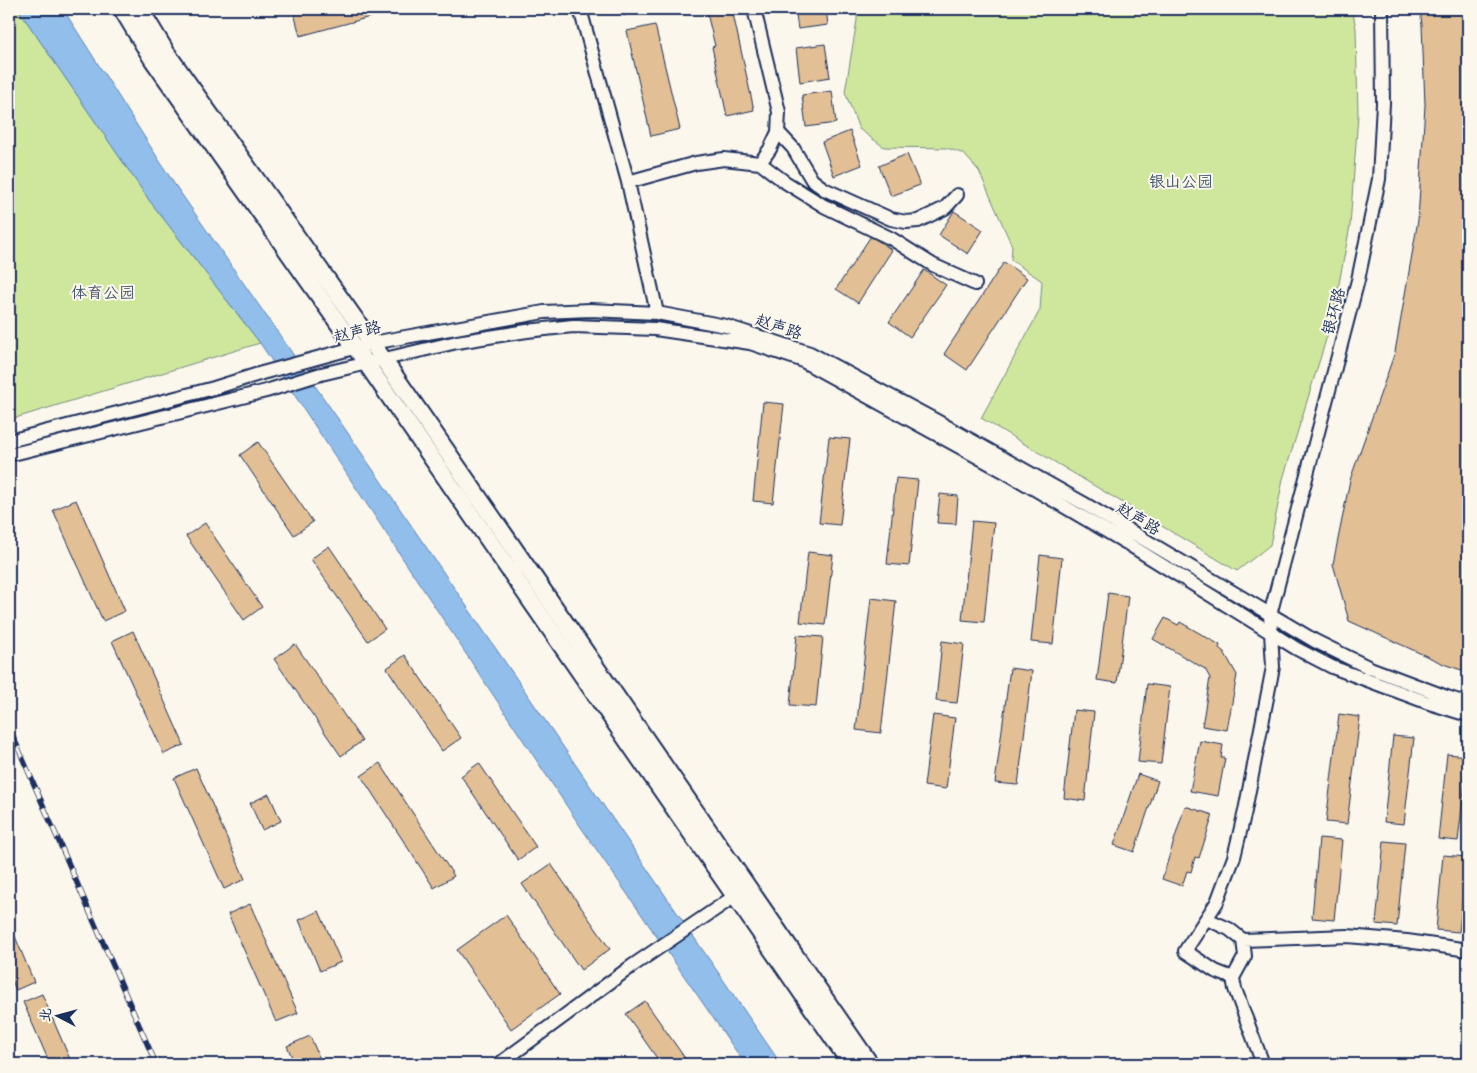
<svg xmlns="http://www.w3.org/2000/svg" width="1477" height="1073" font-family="'Architects Daughter','LXGW WenKai TC',sans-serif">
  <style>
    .green { fill: #cfe79d; stroke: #758b7e }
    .water { fill: #91beeb; stroke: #6285b3 }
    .building { fill: #e2bf94; stroke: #1b2f5e }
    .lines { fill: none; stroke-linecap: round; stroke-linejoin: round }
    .minor-casing { stroke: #1b2f5e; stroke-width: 16 }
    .major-casing { stroke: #1b2f5e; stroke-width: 20 }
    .minor { stroke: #fbf7ec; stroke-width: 12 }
    .major { stroke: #fbf7ec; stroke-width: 16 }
    .rail-casing { stroke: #1b2f5e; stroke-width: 5.5 }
    .rail { stroke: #fbf7ec; stroke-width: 4; stroke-dasharray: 11; stroke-linecap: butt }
    .labels { text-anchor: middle; stroke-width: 4; stroke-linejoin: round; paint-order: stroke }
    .park-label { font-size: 16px; fill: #3f546b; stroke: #fbf7ec }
    .street-label { font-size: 16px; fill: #1b2f5e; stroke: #fbf7ec }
  </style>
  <rect width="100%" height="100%" fill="#fbf7ec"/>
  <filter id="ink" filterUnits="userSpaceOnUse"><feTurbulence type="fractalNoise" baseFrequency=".02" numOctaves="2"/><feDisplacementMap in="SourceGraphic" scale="10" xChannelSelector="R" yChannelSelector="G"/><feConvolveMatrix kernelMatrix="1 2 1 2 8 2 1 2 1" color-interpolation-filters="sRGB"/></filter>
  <g filter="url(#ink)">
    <path class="green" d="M9,9H18L149,200L260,343L9,420Z
      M857,9H1352L1356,28L1358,115L1350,226L1332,320L1283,479L1270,545L1237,571L981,418L1040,310L1042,281L1011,260L1012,246L979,171L964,154L947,148L884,147L859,129L845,92L857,20Z"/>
    <path class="water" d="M18,9H63L173,182L343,426L781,1064H745L576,820L260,343L149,200Z"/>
    <path class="building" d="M293,9H400L300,36Z
      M620,9H636L624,16Z
      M706,9H732L754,110L727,116L712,47L715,46Z
      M795,9H826L828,25L798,29Z
      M1420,9H1468V672L1446,665L1349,621L1333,564L1350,480L1395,352L1418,220L1425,105L1422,25Z
      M655,25L680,129L651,136L627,31Z
      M825,44L830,77L800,82L796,48Z
      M832,91L836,123L806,127L802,95Z
      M850,131L862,165L834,176L822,142Z
      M907,154L920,185L891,196L879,166Z
      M954,211L983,230L968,254L939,235Z
      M871,236L892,250L858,303L836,289Z
      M1004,262L1027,278L967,370L944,354Z
      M924,270L946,285L910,337L889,322Z
      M763,402L784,404L773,503L753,501Z
      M829,437L850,439L840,525L819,523Z
      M258,442L313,522L294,535L240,455Z
      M896,478L918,480L909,566L887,564Z
      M940,494L958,496L956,524L937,523Z
      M76,500L125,611L103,621L53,510Z
      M972,521L994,523L984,622L962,620Z
      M205,523L262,607L244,620L186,536Z
      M329,546L385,629L368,641L311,559Z
      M808,552L833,555L825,625L800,622Z
      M1040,555L1062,558L1053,644L1031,642Z
      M1108,593L1128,596L1117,683L1097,680Z
      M871,598L896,601L881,733L856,730Z
      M1165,618L1178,625L1180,622L1220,645L1219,648L1224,652L1237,675L1227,730L1202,726L1210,678L1205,669L1153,639Z
      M133,631L184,745L164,754L112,641Z
      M797,635L823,637L816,707L790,705Z
      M942,641L964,644L957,703L936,701Z
      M295,644L362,741L341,756L274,659Z
      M405,655L461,738L442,751L387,668Z
      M1010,668L1032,671L1018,785L995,783Z
      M1147,684L1170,687L1161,764L1138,762Z
      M1074,710L1094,712L1085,801L1064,798Z
      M1339,714L1360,717L1347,824L1326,822Z
      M933,715L955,718L946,789L924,786Z
      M1393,736L1414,738L1404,824L1384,822Z
      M1200,741L1223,745L1221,758H1225L1218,796L1190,791Z
      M1447,754L1468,756L1458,841L1438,839Z
      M380,763L454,876L434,888L361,776Z
      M479,763L536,847L518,860L461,776Z
      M196,768L245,879L224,889L174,778Z
      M1138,774L1158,781L1134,852L1114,845Z
      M269,794L281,821L262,830L250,803Z
      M1185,806L1213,815L1199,858L1195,857L1191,872L1187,871L1182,886L1162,879Z
      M1319,838L1342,840L1334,920L1312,918Z
      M1384,841L1405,843L1397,926L1376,924Z
      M1443,855L1467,857L1459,932L1436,930Z
      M551,864L610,949L581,970L522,884Z
      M250,904L298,1013L276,1022L228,914Z
      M319,911L341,962L320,971L299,920Z
      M506,915L560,994L511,1029L457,950Z
      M9,922L34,982L16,990L9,974Z
      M42,994L72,1064H50L23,1002Z
      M645,1001L689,1064H661L626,1014Z
      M310,1036L322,1064H295L287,1046Z"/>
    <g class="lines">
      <g class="minor-casing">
        <path id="minor" d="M580,9L628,182L657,313
          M754,9L779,112L778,132L770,149L760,163L785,182L824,206L892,239L933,265L975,284
          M778,132L793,148L812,180L824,189L891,219L906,222L918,221L945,208L957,195
          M628,182L696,163L724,159L760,163
          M9,441L214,388L262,373L372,343L544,312L590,310L657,313L726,326L810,353L937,421L1083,503L1315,641L1370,668L1447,697L1468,704
          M9,455L266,391L321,374L457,342L527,331L573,326L655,329L750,343L801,360L1007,473L1125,542L1297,649L1332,667L1426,702L1468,715
          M1207,919L1229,929L1243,940L1245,956L1233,978L1215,971L1185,951L1217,902L1234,857L1245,811L1273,667L1270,615L1358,280L1379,179L1383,103L1382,9
          M1243,940L1347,936L1407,941L1468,950
          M1233,978L1235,989L1263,1064
          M499,1064L632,966L735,896"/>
      </g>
      <g class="major-casing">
        <path id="major" d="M122,9L153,60L355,347L851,1064
          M140,9L166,52L372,343L870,1064"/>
      </g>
      <use href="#minor" class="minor"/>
      <use href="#major" class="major"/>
      <g class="rail-casing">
        <path id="rail" d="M9,727L156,1064"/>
      </g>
      <use href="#rail" class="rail"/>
    </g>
  </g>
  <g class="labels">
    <g class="park-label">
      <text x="1181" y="187">银山公园</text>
      <text x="103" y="298">体育公园</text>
    </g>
    <g class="street-label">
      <text transform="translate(1333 311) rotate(-75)" y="6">银环路</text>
      <text transform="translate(779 326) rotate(18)" y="6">赵声路</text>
      <text transform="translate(357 331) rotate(-13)" y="6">赵声路</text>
      <text transform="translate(1139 518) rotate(31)" y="6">赵声路</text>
    </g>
  </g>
  <rect width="1477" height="1073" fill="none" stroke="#fbf7ec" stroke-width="30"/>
  <rect x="15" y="15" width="1447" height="1043" fill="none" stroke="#1b2f5e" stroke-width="2" filter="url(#ink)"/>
  <g transform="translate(58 1016) rotate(276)" stroke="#fbf7ec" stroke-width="4" paint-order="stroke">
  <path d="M0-4L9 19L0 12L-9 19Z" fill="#1b2f5e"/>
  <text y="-8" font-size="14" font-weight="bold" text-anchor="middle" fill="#1b2f5e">北</text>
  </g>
</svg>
